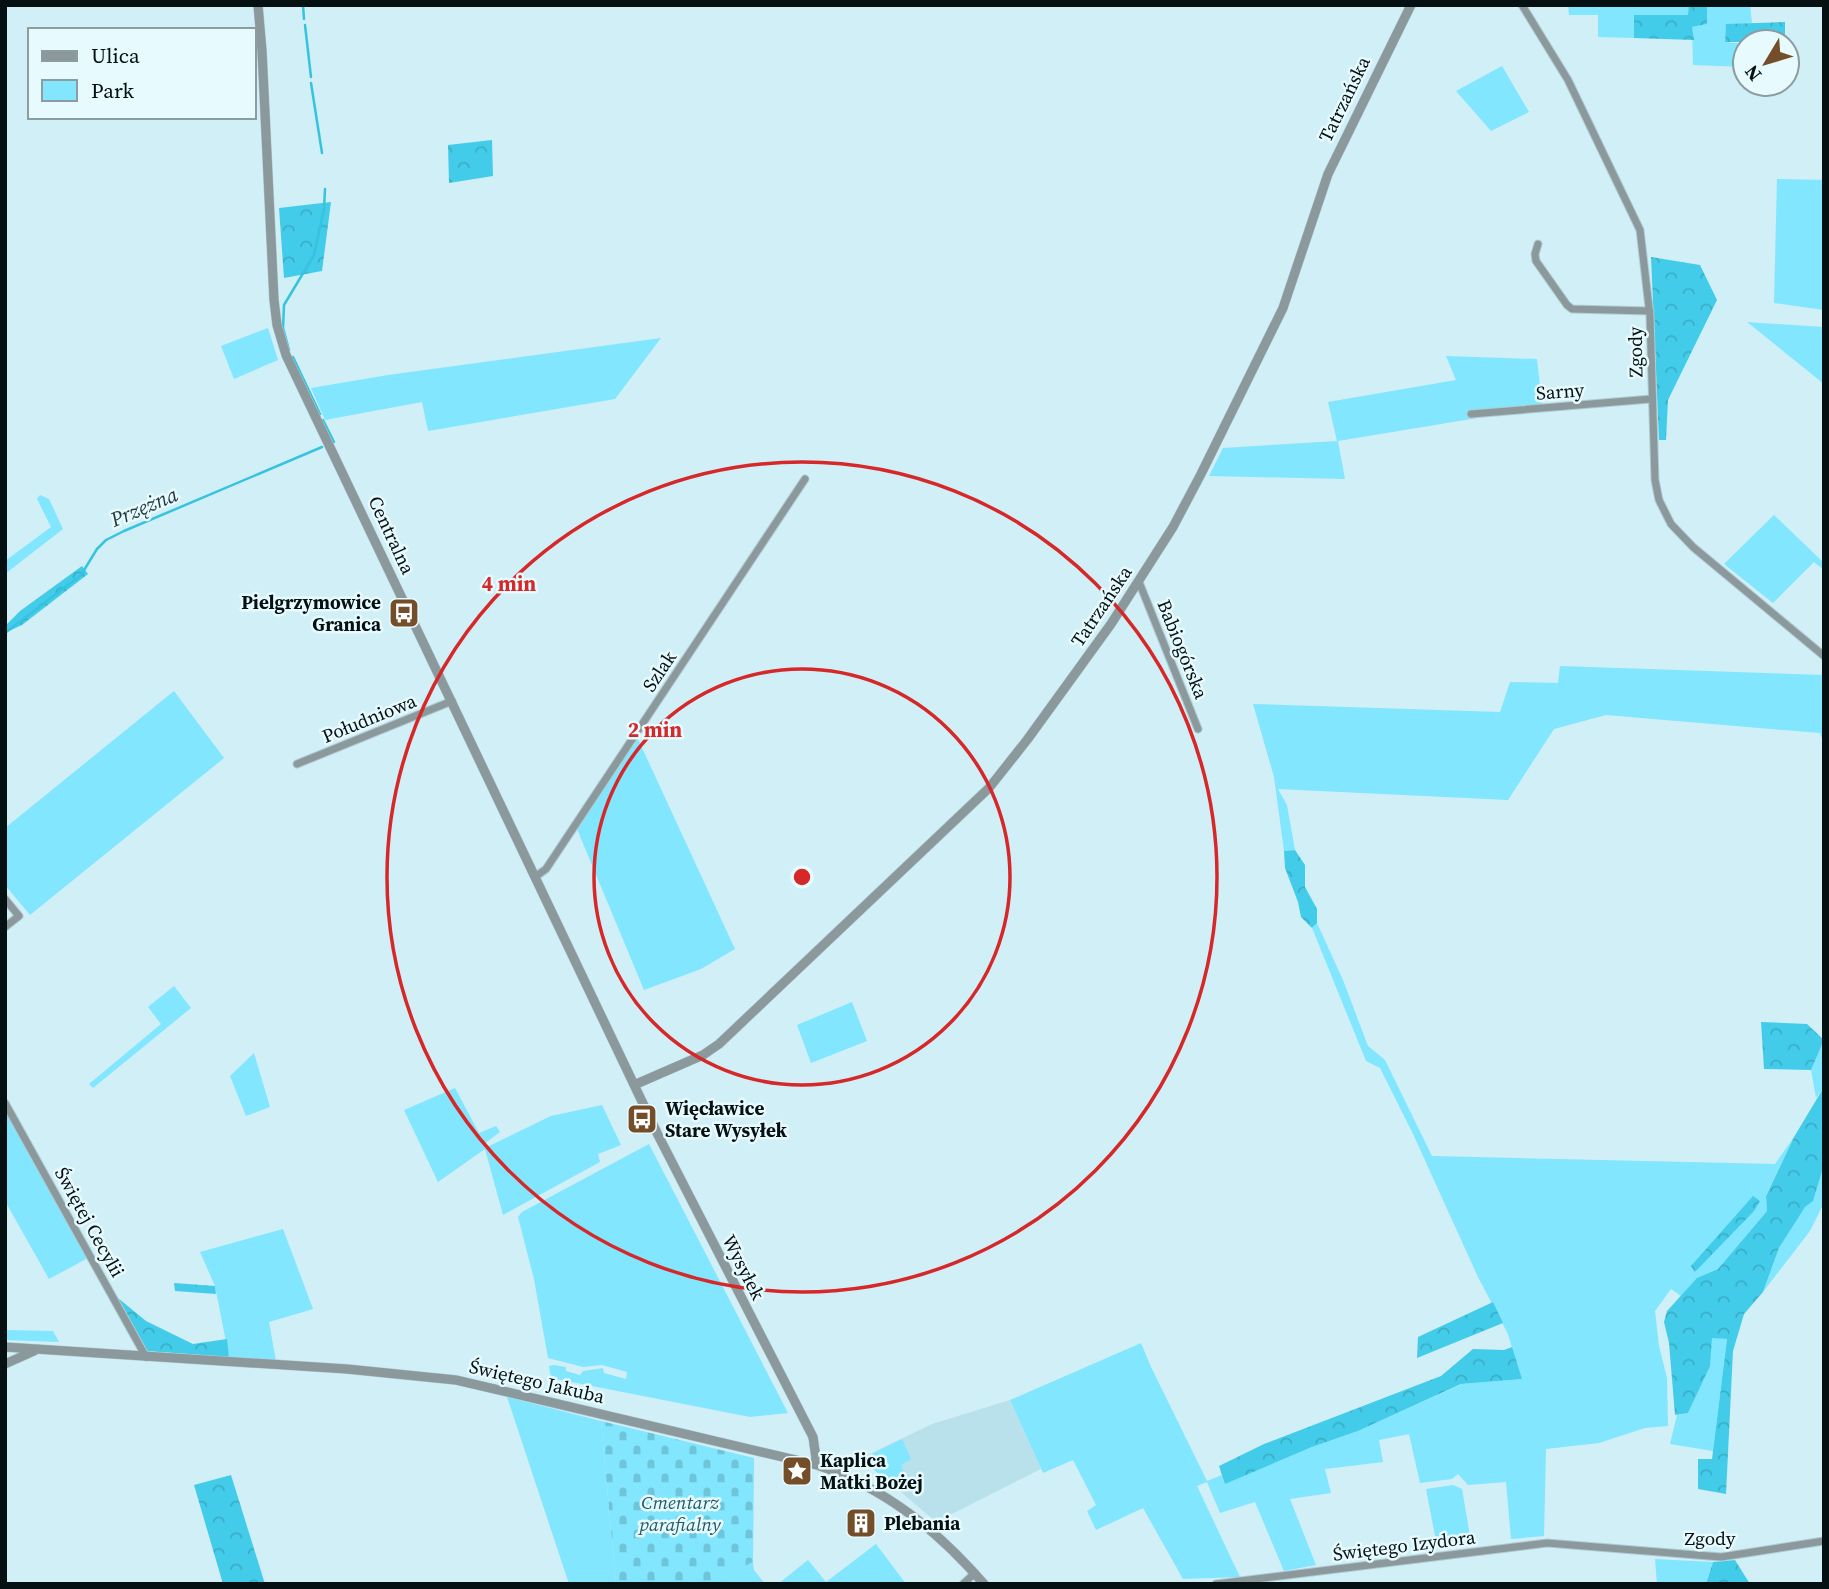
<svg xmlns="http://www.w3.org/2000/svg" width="1829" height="1589" font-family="'Source Serif 4',serif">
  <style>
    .built { fill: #b9e1eb }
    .green { fill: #81e6fe }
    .forest { fill: url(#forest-crowns) }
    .cemetery { fill: url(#cemetery-stones) }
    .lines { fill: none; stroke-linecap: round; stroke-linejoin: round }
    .stream { stroke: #36c3e0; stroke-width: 2.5 }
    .minor-casing { stroke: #b0cbd2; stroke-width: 9 }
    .tertiary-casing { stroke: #b0cbd2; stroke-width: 10 }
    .minor { stroke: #8c999c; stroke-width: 7 }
    .tertiary { stroke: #8c999c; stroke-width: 9 }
    .ring { fill: none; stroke: #d62828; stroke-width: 3.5 }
    .labels { text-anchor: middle; stroke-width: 5; stroke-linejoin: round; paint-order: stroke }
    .street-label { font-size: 19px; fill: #051012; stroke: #e7fafe }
    .poi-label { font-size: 19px; font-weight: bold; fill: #051012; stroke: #e7fafe; text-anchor: start }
    .park-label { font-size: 19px; font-style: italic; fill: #245b67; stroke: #e7fafe }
    .water-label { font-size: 21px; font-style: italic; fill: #1e353a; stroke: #e7fafe }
    .centre { fill: #d62828; stroke: #e7fafe; stroke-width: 3.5 }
    .ring-label { font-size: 21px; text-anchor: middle; font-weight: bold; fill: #d62828; stroke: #e7fafe; stroke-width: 5; stroke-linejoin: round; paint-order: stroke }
  </style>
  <defs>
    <pattern id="forest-crowns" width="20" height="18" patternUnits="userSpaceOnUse" patternTransform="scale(1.75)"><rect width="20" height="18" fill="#43cce9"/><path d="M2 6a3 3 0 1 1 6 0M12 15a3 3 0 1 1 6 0" fill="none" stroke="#39aec7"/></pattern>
    <pattern id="cemetery-stones" width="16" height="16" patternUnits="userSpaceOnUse" patternTransform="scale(1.75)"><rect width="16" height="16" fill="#81e6fe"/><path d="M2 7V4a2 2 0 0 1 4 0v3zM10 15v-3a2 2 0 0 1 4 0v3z" fill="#6ec4d9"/></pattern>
  </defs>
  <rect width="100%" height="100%" fill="#d0eff7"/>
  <path class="built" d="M1010,1400L1041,1469L936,1522L861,1458L932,1424Z"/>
  <path class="green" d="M1568,5H1689V15H1635L1634,38L1598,37V15H1569Z
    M1707,5H1750L1752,23L1726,25L1725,42L1745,44V67L1693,65L1692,27L1707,24Z
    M1502,66L1529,112L1491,131L1456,91Z
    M1777,179L1824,180V310L1774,303Z
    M1747,322L1824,327V384Z
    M268,328L278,360L234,379L221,346Z
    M661,338L615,399L428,431L422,402L325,420L311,388L388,375Z
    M1446,356L1537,359L1542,404L1476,410L1477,418L1338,441L1345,479L1209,476L1223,448L1337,441L1328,402L1456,380Z
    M40,495L49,499L63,529L5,574V561L51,527L37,499Z
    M1774,515L1824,563V570L1814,562L1773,603L1724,564Z
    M1560,666L1824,675V744L1820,733L1606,715L1554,729L1508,800L1278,789L1287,805L1295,850L1284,851L1274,777L1253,704L1500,712L1510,682L1558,683Z
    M174,691L224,758L30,915L5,885V828Z
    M637,737L735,949L701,969L644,990L577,829Z
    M1317,923L1343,980L1368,1046L1385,1060L1432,1156L1775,1164L1794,1137L1766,1195L1767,1211L1718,1269L1698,1278L1681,1296L1671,1289L1655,1311L1659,1346L1667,1378L1668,1426L1645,1428L1599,1443L1546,1449L1544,1536L1511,1539L1506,1482L1468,1485L1458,1474L1452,1479L1420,1483L1409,1434L1379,1440L1383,1462L1325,1469L1331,1493L1290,1499L1316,1565L1284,1571L1255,1502L1220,1513L1207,1482L1197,1486L1240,1577L1183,1579L1143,1508L1096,1530L1087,1511L1096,1505L1073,1460L1043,1473L1010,1400L1141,1343L1151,1367L1207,1481L1222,1475L1225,1483L1312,1447L1358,1431L1462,1384L1521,1379L1508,1334L1478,1277L1413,1134L1380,1068L1366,1061L1312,928Z
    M174,986L191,1008L93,1088L89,1084L161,1024L148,1007Z
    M852,1002L867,1041L811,1063L797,1025Z
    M1824,1040V1087L1816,1098L1811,1070Z
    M254,1053L270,1107L246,1116L230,1076Z
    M455,1088L479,1133L496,1126L500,1132L484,1144L485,1148L551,1116L602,1105L621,1145L598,1154L600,1162L503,1215L485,1149L438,1182L404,1110Z
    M5,1112L88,1258L49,1279L5,1201Z
    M649,1144L788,1413L750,1417L551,1378L549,1366L554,1365L566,1367V1371L580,1375L583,1371L603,1368L604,1373L626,1379L627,1372L602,1365L583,1367L548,1358L534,1279L518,1217L522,1212Z
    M1824,1165V1203L1810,1231L1763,1292L1779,1248L1805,1206L1813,1201Z
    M283,1229L313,1309L269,1322L276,1361L229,1357L215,1286L200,1252Z
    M5,1330L53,1331L59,1342L6,1340Z
    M1712,1337L1727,1339L1713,1451L1670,1444L1677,1415L1688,1413L1709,1366Z
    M507,1397L601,1421L616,1584H569Z
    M902,1439L911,1459L901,1465L909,1481L896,1489L862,1459Z
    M1453,1485L1462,1489L1471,1542L1437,1546L1426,1489Z
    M876,1544L906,1584H778L808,1560L826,1582Z
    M1655,1559L1713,1562L1706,1584H1657Z
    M753,1562L754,1570L765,1584H716L714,1581Z"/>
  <path class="forest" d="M1689,5H1707V24L1692,27L1694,40L1634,38V15H1688Z
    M1785,22V42H1725L1726,24Z
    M492,140L493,176L449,183L448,145Z
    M331,202L322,271L284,278L279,208Z
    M1651,257L1700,265L1717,300L1668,400L1666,440H1659Z
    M82,566L88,574L22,625L7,632L5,626L20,611Z
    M1295,850L1305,865V887L1317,909V923L1312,928L1301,917L1298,902L1285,868L1284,851Z
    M1761,1022L1807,1024L1824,1040L1811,1070L1764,1069Z
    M1824,1087V1165L1813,1201L1805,1207L1779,1248L1763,1292L1744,1314L1733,1351L1726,1494L1698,1489V1459H1712L1727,1339L1712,1338L1710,1366L1688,1413L1675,1415L1669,1343L1664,1322L1667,1311L1697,1278L1718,1269L1767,1211L1766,1196L1794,1137Z
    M1753,1196L1760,1201L1754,1211L1695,1272L1691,1266Z
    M174,1283L215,1286L216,1294L175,1291Z
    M118,1298L146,1321L193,1344L227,1339L229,1357L146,1351Z
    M1493,1302L1503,1323L1417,1358L1418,1337Z
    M1512,1347L1522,1379L1461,1384L1358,1431L1312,1447L1225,1484L1219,1466L1264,1444L1441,1376L1473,1349L1504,1350Z
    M231,1475L265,1584H223L194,1485Z
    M1735,1560L1750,1584H1706L1713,1562Z"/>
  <path class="cemetery" d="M601,1421L754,1458L753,1562L709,1584H616Z"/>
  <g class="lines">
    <path class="stream" d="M303,5L304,19
      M305,25L311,77
      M311,83L322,153
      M289,350L283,328L284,305L314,255L324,209L325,189
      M293,357L320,414
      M323,420L334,442
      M5,633L81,575L97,549L106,540L124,531L322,447"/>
    <g class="minor-casing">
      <path id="minor" d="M1522,5L1568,80L1640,230L1650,316L1655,480L1659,500L1671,524L1693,547L1824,656
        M1538,244L1535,254L1536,261L1567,305L1572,309L1650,311
        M1471,414L1651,399
        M1139,582L1198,729
        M297,764L452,701
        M535,877L546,869L805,479
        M5,899L19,916L5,927
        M5,1103L146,1357
        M963,1584L975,1573
        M1216,1584L1547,1543L1721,1557L1824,1541"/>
    </g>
    <g class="tertiary-casing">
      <path id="tertiary" d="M258,5L262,51L274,300L277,325L286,355L658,1135L813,1437L817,1465
        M634,1085L703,1055L719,1044L989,788L1027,740L1111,624L1173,527L1201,474L1283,308L1328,174L1411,5
        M5,1347L347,1369L456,1380L817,1465C885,1488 937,1530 984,1584
        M5,1364L34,1351"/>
    </g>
    <use href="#minor" class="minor"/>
    <use href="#tertiary" class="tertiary"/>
  </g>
  <g class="ring">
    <circle cx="802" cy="877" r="208"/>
    <circle cx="802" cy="877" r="415"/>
  </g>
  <defs>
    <g id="bus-square" transform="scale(1.575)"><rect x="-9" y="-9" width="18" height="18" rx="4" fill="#734e29" stroke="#e7fafe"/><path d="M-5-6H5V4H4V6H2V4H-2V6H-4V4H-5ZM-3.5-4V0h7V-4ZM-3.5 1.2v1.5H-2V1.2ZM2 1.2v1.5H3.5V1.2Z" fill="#fff"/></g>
    <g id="sight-square" transform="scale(1.575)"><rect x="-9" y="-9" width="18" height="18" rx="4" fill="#734e29" stroke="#e7fafe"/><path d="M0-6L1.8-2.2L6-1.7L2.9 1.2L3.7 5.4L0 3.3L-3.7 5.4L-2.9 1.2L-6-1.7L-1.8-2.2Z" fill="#fff"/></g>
    <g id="building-square" transform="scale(1.575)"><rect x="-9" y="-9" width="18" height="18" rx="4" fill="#734e29" stroke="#e7fafe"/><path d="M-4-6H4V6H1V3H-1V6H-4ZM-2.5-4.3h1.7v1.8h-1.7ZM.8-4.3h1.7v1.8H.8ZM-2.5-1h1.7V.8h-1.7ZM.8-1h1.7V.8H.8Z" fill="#fff"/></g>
  </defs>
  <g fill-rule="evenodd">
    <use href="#bus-square" x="404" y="613"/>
    <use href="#bus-square" x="642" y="1119"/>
    <use href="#sight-square" x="797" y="1471"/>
    <use href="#building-square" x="861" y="1523"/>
  </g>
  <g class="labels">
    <g class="street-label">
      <text transform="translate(1344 99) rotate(-64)" y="7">Tatrzańska</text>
      <text transform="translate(1635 352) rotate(-91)" y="7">Zgody</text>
      <text transform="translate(1560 391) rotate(-4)" y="7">Sarny</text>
      <text transform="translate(392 535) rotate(65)" y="7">Centralna</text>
      <text transform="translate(1101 606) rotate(-56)" y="7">Tatrzańska</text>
      <text transform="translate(1183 649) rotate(68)" y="7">Babiogórska</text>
      <text transform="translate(659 671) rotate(-56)" y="7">Szlak</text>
      <text transform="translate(369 718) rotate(-22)" y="7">Południowa</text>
      <text transform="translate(90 1222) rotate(61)" y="7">Świętej Cecylii</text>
      <text transform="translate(744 1267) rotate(63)" y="7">Wysyłek</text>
      <text transform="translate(537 1381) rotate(13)" y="7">Świętego Jakuba</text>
      <text x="1710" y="1545">Zgody</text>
      <text transform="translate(1404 1545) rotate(-7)" y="7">Świętego Izydora</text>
    </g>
    <g class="poi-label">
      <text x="381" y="609" text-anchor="end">Pielgrzymowice<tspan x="381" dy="22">Granica</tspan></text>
      <text x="665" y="1115">Więcławice<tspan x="665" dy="22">Stare Wysyłek</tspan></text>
      <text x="820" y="1467">Kaplica<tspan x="820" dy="22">Matki Bożej</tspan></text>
      <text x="884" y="1530">Plebania</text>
    </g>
    <g class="park-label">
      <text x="680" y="1509">Cmentarz<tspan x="680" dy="22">parafialny</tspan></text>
    </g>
    <g class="water-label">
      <text transform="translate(144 507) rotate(-23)" y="7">Przężna</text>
    </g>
  </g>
  <circle cx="802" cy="877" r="10" class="centre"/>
  <g class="ring-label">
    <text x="509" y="591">4 min</text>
    <text x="655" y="737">2 min</text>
  </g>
  <rect width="1829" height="1589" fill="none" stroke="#051012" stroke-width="14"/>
  <rect x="28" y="28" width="228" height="91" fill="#e7fafe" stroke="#8d9ca0" stroke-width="2"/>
  <rect x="42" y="51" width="35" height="10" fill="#8c999c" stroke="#8d9ca0" stroke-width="2"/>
  <text x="91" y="63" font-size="21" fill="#051012">Ulica</text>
  <rect x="42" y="80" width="35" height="21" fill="#81e6fe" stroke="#8d9ca0" stroke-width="2"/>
  <text x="91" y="98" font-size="21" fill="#051012">Park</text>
  <g transform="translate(1766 63) rotate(232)"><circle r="33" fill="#e7fafe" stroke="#8d9ca0" stroke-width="2"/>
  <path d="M0-5L12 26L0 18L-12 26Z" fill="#734e29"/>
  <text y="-10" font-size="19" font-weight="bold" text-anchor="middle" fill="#051012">N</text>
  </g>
</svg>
